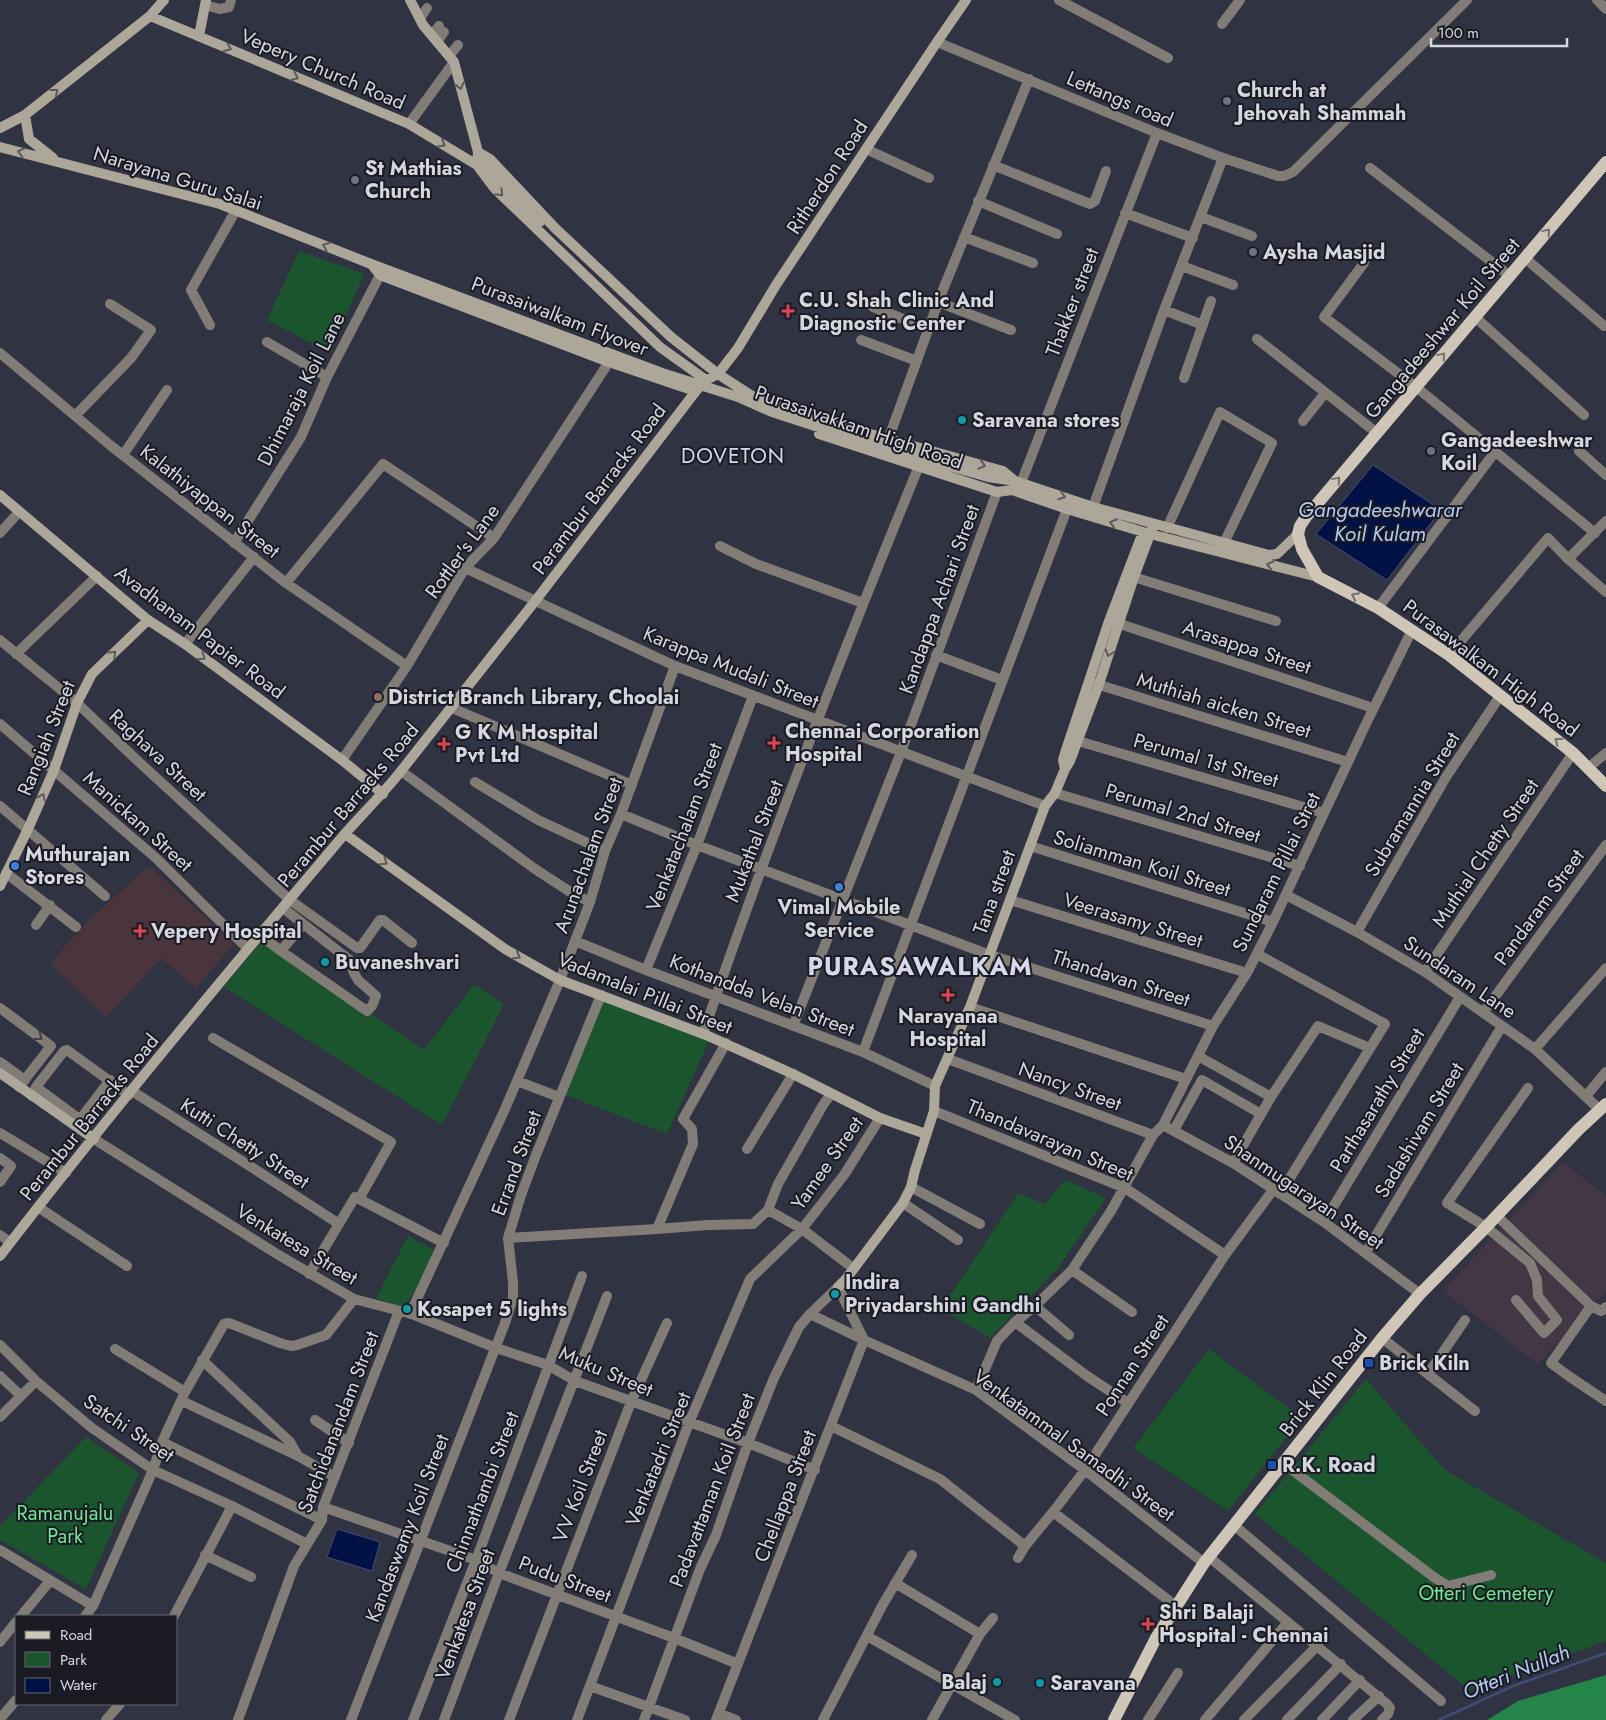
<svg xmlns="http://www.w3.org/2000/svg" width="1606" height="1720" font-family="Jost,sans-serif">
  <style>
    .industrial { fill: #433745 }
    .medical { fill: #49353b }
    .green { fill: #1b552e }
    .forest { fill: #258447 }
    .water { fill: #001146; stroke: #404c74 }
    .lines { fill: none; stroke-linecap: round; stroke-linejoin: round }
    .stream { stroke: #404c74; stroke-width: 2.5 }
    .street { stroke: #817d76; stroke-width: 10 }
    .secondary { stroke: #ada79a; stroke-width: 10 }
    .primary { stroke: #cfc6b7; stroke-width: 12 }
    .oneway { stroke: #5c5a58 }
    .oneway2 { stroke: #74706c }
    .oneway3 { stroke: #3e3d3f }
    .worship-dot { fill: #6b7280; stroke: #1a1b22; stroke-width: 2 }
    .health-dot { fill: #e0444e; stroke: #1a1b22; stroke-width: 2 }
    .culture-dot { fill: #0f9aa8; stroke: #1a1b22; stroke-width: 2 }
    .education-dot { fill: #8d6e63; stroke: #1a1b22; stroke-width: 2 }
    .shop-dot { fill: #3f7fe0; stroke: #1a1b22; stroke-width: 2 }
    .transit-dot { fill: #1a4fb4; stroke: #1a1b22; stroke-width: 2 }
    .labels { text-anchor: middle; stroke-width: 4; stroke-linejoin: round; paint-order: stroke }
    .street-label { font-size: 20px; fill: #d4d6e0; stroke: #1a1b22 }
    .poi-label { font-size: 20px; font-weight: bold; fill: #d4d6e0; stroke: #1a1b22; text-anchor: start }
    .park-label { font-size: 20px; fill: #72e694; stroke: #1a1b22 }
    .neighbourhood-label { font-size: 21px; letter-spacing: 1px; fill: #d6d9ed; stroke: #1a1b22 }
    .water-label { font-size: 21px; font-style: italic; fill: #b2caf3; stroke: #1a1b22 }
    .district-label { font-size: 25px; font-weight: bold; letter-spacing: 1px; fill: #d6d9ed; stroke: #1a1b22 }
  </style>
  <rect width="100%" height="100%" fill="#303342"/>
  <path class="industrial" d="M1563,1162L1606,1196V1292L1538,1364L1443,1291Z"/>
  <path class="medical" d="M149,866L234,944L196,988L161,958L106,1018L50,963L90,919Z"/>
  <path class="green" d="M299,251L364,274L330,353L267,320Z
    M265,937L367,1011L424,1050L474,984L504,1004L442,1125L224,987Z
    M603,998L709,1041L667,1134L563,1094Z
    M1065,1180L1106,1198L1058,1268L990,1338L941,1309L1018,1193L1044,1204Z
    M408,1236L443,1255L403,1307L376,1298Z
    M1209,1349L1302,1418L1228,1511L1133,1448Z
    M1366,1379L1445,1470L1606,1563V1641L1469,1690L1255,1514Z
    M86,1437L139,1473L86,1589L0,1540V1526Z"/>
  <path class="forest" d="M1606,1675V1720H1487L1518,1701Z"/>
  <path class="water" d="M1373,465L1441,510L1387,580L1316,534Z
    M337,1529L380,1542L372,1571L327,1557Z"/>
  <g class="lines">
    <path class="stream" d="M1439,1720L1513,1686L1606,1653"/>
    <path class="street" d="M1059,0L1168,58
      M1597,0L1606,9
      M205,5L220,9L229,7L231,0
      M420,18L427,8
      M1222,24L1240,0
      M432,35L439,26
      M437,42L444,32
      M937,42L1157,133L1223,158L1278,176H1284L1293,172L1467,0
      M449,56L458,45
      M409,124L454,62
      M866,149L929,178
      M993,165L1090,204L1095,201L1106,171
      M1370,168L1510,276
      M978,201L1057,234
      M1125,213L1193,238
      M1201,217L1252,236
      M964,237L1033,263
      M1525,258L1604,326
      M1364,263L1324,317L1416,387L1595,533
      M1182,266L1233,285
      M938,302L1011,330
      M873,307L928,329
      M1164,310L1203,325
      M1475,317L1584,415
      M210,325L191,290L236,210
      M1257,339L1377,433
      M861,340L917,361
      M267,342L327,377
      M0,353L110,445L286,583L407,666
      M1184,378L1211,301
      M75,416L131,358L151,330L110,304
      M1303,421L1325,393
      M888,440L940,297L1029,79
      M1579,451L1606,475
      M123,455L167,390
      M1021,483L1157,133
      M1093,507L1164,310L1223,158
      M1167,528L1220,412L1272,443L1224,543
      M0,533L19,512
      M234,543L301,437L327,377L380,275
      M720,546L756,564L863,603
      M1568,559L1606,521
      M465,568L675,666L1045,806
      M1127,575L1276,621
      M286,583L383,464L494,538
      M1378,608L1495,452
      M1111,621L1373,708
      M0,640L77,703L141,764L290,900L357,948H360L380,920H383L412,943
      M185,644L254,557
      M16,654L97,576
      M936,655L1002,680
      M1449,655L1548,538L1568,559L1606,592
      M1090,682L1348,762
      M452,708L632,785
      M0,724L156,858L248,949
      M1078,741L1324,813
      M342,760L407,666L465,568L494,538L609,362
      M1588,768L1606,753
      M401,771L535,869L572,893L590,902
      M475,782L538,820L605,851
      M1055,793L1300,866
      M0,806L105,896
      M621,814L697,845L990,955L1213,1026
      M1030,846L1273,922
      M6,873L76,927
      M1286,895L1357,932L1425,972L1535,1049L1600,1110
      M1010,900L1247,973
      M36,925L50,905
      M1357,932L1446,777L1500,696
      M260,935L281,951L303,924
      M575,941L646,970L863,1052L935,1086
      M281,951L367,1011L372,1006L376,996L358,980L353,971L357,966L283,908
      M1257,954L1385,1024L1280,1194
      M646,970L697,845L753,696
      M1425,972L1573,753
      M970,1007L1186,1079
      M0,1008L51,1046L19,1087
      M1483,1013L1606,845
      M793,1026L901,752L997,492
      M703,1034C768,842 842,654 919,466
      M213,1038L391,1142L359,1199L355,1197L309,1274
      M1535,1049L1606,968
      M863,1052L1067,509
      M1198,1056L1271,1097
      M948,1059L1153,1135
      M0,1062L25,1080
      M517,1081L559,1097
      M36,1087L78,1118L82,1117L110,1080
      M132,1091L256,1170L339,1224
      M32,1096L36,1087L64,1051L67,1050L129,1095
      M1586,1096L1606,1072
      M934,1111L1125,1188L1225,1255
      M1163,1125L1233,1163L1324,1222L1420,1294
      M1174,1130L1202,1080L1261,1114
      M0,1133L66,1173
      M94,1139L277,1254L354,1299L412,1314L496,1348L548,1365L575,1381L748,1443L815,1470
      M747,1149L793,1074
      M0,1158L11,1166L0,1182
      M1233,1163L1271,1097L1318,1026L1370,1048
      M911,1187L980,1224
      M359,1199L444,1243
      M903,1203L958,1240
      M38,1207L127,1266
      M768,1210L778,1184L823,1105L831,1094
      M1497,1216L1591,1306L1601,1311L1606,1307
      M1324,1222L1460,997
      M657,1229L693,1144L692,1129L683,1119L726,1043
      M0,1235L10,1242
      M508,1238L657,1229L708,1225L753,1224L768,1210L802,1229L853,1268
      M1366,1252L1502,1026
      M1072,1270L1132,1312
      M1516,1300L1544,1333L1557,1320L1538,1296L1537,1280L1530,1263L1486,1227L1447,1203L1528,1088
      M1035,1306L1069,1335
      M1591,1306L1551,1363L1570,1377L1606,1401
      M410,1314L505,1109L560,980L590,902L605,851L621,814L675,666
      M810,1314L864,1340L976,1390L1085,1470L1204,1563
      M1015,1322L1087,1376L1128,1403
      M1382,1338L1475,1411
      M0,1345L36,1381L92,1428L153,1470L232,1506L307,1544
      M115,1349L185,1392
      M202,1360L290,1442L298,1456
      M1428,1374L1465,1320
      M0,1376L21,1396
      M976,1390L997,1341L1015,1322L1035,1306L1072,1270L1111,1211L1153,1135L1163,1125L1213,1026L1247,973L1273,922L1364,728L1412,630
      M182,1401L298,1456L335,1477
      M0,1417L36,1381
      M315,1420L349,1443
      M831,1426L940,1479L1025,1546
      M162,1442L322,1520
      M1283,1463L1435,1578L1448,1586L1491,1575
      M323,1507L476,1560L499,1573L674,1638L738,1664
      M1053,1512L1176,1606
      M1235,1526L1441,1701
      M0,1550L93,1606
      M205,1555L251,1577
      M1209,1557L1387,1704L1390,1708L1388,1714L1382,1720
      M1018,1558L1025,1546L1053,1512L1085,1470L1225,1255L1273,1190
      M895,1583L980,1634
      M21,1616L50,1581
      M85,1616L93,1606L153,1470L162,1442L185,1392L224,1324L229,1323L280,1343L291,1346L297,1345L326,1335L354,1299
      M174,1616L232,1506
      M867,1636L1015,1720
      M0,1642L16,1622
      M590,1686L685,1720
      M719,1713L736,1720
      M0,1719L16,1700
      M106,1720L120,1704
      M238,1720L294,1566L322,1520L323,1507L399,1311
      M351,1720L505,1323L513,1298V1282L508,1238L521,1195L536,1155L601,995
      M413,1720L476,1560L582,1276
      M444,1720L499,1573L607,1296
      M509,1720L631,1402L667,1323
      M577,1720L689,1423L750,1279L802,1229L844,1175L880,1118
      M644,1720L700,1569L716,1535L748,1443L774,1378L799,1327L810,1314L838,1287L864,1340L716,1720
      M823,1720L882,1606L912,1555
      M932,1720L980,1634L993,1618
      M1148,1720L1178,1673
      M1205,1720L1288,1622
      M1244,1720L1318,1645
      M1287,1720L1341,1664
      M1322,1720L1360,1680
      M1353,1720L1379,1696"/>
    <path class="secondary" d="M410,0L423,25L454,62L478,152L477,165L495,189L660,347L706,380
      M150,16L409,124L477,165
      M199,36L206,0
      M25,115L29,139L53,158
      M0,128L25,115L150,16L164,0
      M0,147L220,204L371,264L662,373L738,397L772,412L855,439L988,477L1015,481L1093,507L1269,555L1277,554L1298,534
      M478,152L490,159L555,228L671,337L718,374L752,396L783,408L838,425L1003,471L1015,481
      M478,153L490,171L540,222
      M372,265L380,275L609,362L692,390
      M819,434L997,492L1012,490L1067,509L1150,534L1318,577
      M0,495L148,620L185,644L342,760L383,794
      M1065,769L1063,760L1065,753L1109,621L1143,532
      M345,834L505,949L560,980L706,1035L793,1074L880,1118L926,1134
      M0,886L28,829L54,770L77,703L92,674L148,620
      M0,1073L94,1139
      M0,1256C110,1113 226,974 343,836C362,814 383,794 401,771L536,600L696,391L706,380L718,374L738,348L776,285L937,42L966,0
      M838,1287L846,1279L903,1203L911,1187L915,1170L934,1111L935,1086L970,1007L1045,806L1055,793L1065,769L1070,761L1099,684L1134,577L1152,529"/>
    <path class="primary" d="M1606,162L1306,517L1300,526L1298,534L1302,549L1318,577L1378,608L1449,655L1573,753L1606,786
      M1114,1720L1156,1638L1204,1563L1382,1338L1420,1294L1486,1227L1578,1130L1606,1104"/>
  </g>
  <defs><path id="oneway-chevron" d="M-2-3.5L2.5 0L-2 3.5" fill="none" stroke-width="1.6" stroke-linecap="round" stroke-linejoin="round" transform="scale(1.25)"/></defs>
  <g class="oneway">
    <use href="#oneway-chevron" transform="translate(228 48) rotate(23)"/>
    <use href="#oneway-chevron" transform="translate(295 77) rotate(23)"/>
    <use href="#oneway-chevron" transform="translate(460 86) rotate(76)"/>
    <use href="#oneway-chevron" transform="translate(55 92) rotate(-38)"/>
    <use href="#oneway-chevron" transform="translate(442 144) rotate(31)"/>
    <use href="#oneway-chevron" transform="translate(21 152) rotate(-166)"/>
    <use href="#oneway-chevron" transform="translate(500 193) rotate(46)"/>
    <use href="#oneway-chevron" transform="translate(326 246) rotate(-158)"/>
    <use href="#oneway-chevron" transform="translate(982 465) rotate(15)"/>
    <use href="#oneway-chevron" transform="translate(1062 496) rotate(18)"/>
    <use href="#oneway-chevron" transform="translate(1113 523) rotate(-163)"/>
    <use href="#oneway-chevron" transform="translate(1270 565) rotate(-165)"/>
    <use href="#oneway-chevron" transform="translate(1109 653) rotate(108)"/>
    <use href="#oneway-chevron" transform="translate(113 654) rotate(-44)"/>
    <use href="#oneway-chevron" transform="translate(202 657) rotate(36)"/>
    <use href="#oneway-chevron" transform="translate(42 797) rotate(-66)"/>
    <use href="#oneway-chevron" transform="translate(384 862) rotate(35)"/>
    <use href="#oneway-chevron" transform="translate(517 956) rotate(30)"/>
  </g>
  <g class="oneway2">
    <use href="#oneway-chevron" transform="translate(1547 232) rotate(-50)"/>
    <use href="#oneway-chevron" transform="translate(1442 356) rotate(-50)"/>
    <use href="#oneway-chevron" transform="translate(1337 480) rotate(-50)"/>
    <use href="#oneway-chevron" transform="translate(1355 596) rotate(-153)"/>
    <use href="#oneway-chevron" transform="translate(1558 741) rotate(-143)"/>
  </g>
  <use class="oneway3" href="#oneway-chevron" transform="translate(39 1037) rotate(36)"/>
  <g class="worship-dot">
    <circle cx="1227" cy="101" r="5"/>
    <circle cx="355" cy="180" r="5"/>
    <circle cx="1253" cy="252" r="5"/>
    <circle cx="1431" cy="451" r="5"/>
  </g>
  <g class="health-dot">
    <path d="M785.5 303.5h5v5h5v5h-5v5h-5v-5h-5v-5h5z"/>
    <path d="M771.5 735.5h5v5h5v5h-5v5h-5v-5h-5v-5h5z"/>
    <path d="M441.5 736.5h5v5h5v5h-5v5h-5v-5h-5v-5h5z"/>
    <path d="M137.5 923.5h5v5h5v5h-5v5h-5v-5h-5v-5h5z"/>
    <path d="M945.5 987.5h5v5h5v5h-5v5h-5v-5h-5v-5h5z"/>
    <path d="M1145.5 1616.5h5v5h5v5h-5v5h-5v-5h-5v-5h5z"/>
  </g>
  <g class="culture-dot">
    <circle cx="962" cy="420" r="5"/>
    <circle cx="325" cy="962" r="5"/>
    <circle cx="835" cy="1294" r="5"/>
    <circle cx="407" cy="1309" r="5"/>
    <circle cx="997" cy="1682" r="5"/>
    <circle cx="1040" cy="1683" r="5"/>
  </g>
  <circle class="education-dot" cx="378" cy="697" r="5"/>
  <g class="shop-dot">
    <circle cx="15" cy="866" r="5"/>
    <circle cx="839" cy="887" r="5"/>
  </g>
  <g class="transit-dot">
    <rect x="1364" y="1358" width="10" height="10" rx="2.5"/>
    <rect x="1267" y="1460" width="10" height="10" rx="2.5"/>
  </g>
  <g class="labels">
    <g class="street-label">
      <text transform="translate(323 69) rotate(23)" y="7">Vepery Church Road</text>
      <text transform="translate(1120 99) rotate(23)" y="7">Lettangs road</text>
      <text transform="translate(827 177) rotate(-57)" y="7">Ritherdon Road</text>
      <text transform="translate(178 178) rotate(17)" y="7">Narayana Guru Salai</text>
      <text transform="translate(1072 302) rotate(-69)" y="7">Thakker street</text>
      <text transform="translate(560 316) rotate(21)" y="7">Purasaiwalkam Flyover</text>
      <text transform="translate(1442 328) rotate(-50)" y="7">Gangadeeshwar Koil Street</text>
      <text transform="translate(301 389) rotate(-63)" y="7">Dhimaraja Koil Lane</text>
      <text transform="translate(859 427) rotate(19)" y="7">Purasaivakkam High Road</text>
      <text transform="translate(599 489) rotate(-53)" y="7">Perambur Barracks Road</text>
      <text transform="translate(210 501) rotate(38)" y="7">Kalathiyappan Street</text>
      <text transform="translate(462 551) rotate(-54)" y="7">Rottler's Lane</text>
      <text transform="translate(939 599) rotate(-70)" y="7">Kandappa Achari Street</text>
      <text transform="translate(200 632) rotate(37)" y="7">Avadhanam Papier Road</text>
      <text transform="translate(1247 647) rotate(18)" y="7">Arasappa Street</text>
      <text transform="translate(731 667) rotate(22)" y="7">Karappa Mudali Street</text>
      <text transform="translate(1491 668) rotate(37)" y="7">Purasawalkam High Road</text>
      <text transform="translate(1224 705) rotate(17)" y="7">Muthiah aicken Street</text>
      <text transform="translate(46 738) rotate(-68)" y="7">Rangiah Street</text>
      <text transform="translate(158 755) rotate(43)" y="7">Raghava Street</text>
      <text transform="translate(1206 760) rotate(16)" y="7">Perumal 1st Street</text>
      <text transform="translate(1412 804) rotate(-59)" y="7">Subramannia Street</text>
      <text transform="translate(348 805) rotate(-50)" y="7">Perambur Barracks Road</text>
      <text transform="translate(1183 813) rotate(17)" y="7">Perumal 2nd Street</text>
      <text transform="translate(138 821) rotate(42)" y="7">Manickam Street</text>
      <text transform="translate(684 827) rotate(-69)" y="7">Venkatachalam Street</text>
      <text transform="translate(754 841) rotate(-69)" y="7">Mukathal Street</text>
      <text transform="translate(1485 853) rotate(-56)" y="7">Muthial Chetty Street</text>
      <text transform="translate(588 855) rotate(-70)" y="7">Arunachalam Street</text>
      <text transform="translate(1142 863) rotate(17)" y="7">Soliamman Koil Street</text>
      <text transform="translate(1276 872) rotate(-64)" y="7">Sundaram Pillai Stret</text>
      <text transform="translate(994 892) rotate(-70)" y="7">Tana street</text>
      <text transform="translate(1539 907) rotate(-54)" y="7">Pandaram Street</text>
      <text transform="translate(1133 920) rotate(17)" y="7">Veerasamy Street</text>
      <text transform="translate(1460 977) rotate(34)" y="7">Sundaram Lane</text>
      <text transform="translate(1121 978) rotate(18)" y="7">Thandavan Street</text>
      <text transform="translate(645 993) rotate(22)" y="7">Vadamalai Pillai Street</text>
      <text transform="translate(762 995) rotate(21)" y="7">Kothandda Velan Street</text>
      <text transform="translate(1070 1086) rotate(20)" y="7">Nancy Street</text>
      <text transform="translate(1377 1100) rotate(-59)" y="7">Parthasarathy Street</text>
      <text transform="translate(89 1117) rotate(-51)" y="7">Perambur Barracks Road</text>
      <text transform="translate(1419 1130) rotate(-59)" y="7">Sadashivam Street</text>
      <text transform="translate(1050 1140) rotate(23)" y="7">Thandavarayan Street</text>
      <text transform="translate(245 1143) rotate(33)" y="7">Kutti Chetty Street</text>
      <text transform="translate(516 1163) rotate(-70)" y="7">Errand Street</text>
      <text transform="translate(827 1163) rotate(-55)" y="7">Yamee Street</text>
      <text transform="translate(1304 1192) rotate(34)" y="7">Shanmugarayan Street</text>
      <text transform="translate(297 1244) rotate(31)" y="7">Venkatesa Street</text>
      <text transform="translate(1132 1365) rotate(-57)" y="7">Ponnan Street</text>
      <text transform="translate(606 1371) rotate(23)" y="7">Muku Street</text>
      <text transform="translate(1323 1383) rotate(-52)" y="7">Brick Klin Road</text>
      <text transform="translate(338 1422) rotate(-69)" y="7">Satchidanandam Street</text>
      <text transform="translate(129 1428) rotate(34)" y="7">Satchi Street</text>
      <text transform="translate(1074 1445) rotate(36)" y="7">Venkatammal Samadhi Street</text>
      <text transform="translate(658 1459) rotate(-68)" y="7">Venkatadri Street</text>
      <text transform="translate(580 1486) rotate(-69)" y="7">VV Koil Street</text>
      <text transform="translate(712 1490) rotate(-69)" y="7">Padavattaman Koil Street</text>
      <text transform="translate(482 1492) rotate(-69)" y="7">Chinnathambi Street</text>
      <text transform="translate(785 1496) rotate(-69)" y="7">Chellappa Street</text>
      <text transform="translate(407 1528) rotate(-69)" y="7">Kandaswamy Koil Street</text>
      <text transform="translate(565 1579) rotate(21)" y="7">Pudu Street</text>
      <text transform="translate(465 1614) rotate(-70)" y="7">Venkatesa Street</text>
    </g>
    <g class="poi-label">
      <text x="1237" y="97">Church at<tspan x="1237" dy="23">Jehovah Shammah</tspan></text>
      <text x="365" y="175">St Mathias<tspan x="365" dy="23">Church</tspan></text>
      <text x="1263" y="259">Aysha Masjid</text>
      <text x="799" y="307">C.U. Shah Clinic And<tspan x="799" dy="23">Diagnostic Center</tspan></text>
      <text x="972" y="427">Saravana stores</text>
      <text x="1441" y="447">Gangadeeshwar<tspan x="1441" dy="23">Koil</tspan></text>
      <text x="388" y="704">District Branch Library, Choolai</text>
      <text x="785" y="738">Chennai Corporation<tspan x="785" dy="23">Hospital</tspan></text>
      <text x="455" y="739">G K M Hospital<tspan x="455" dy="23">Pvt Ltd</tspan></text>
      <text x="25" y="861">Muthurajan<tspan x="25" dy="23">Stores</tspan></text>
      <text x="839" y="914" text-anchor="middle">Vimal Mobile<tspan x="839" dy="23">Service</tspan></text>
      <text x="151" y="938">Vepery Hospital</text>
      <text x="335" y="969">Buvaneshvari</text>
      <text x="948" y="1023" text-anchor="middle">Narayanaa<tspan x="948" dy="23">Hospital</tspan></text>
      <text x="845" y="1289">Indira<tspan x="845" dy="23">Priyadarshini Gandhi</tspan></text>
      <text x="417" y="1316">Kosapet 5 lights</text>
      <text x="1379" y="1370">Brick Kiln</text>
      <text x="1282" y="1472">R.K. Road</text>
      <text x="1159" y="1619">Shri Balaji<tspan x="1159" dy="23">Hospital - Chennai</tspan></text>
      <text x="987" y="1689" text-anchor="end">Balaj</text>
      <text x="1050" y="1690">Saravana</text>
    </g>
    <g class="park-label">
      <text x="65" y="1520">Ramanujalu<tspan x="65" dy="23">Park</tspan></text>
      <text x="1486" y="1600">Otteri Cemetery</text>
    </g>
    <g class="neighbourhood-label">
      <text x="733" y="463">DOVETON</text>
    </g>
    <g class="water-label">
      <text x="1380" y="517">Gangadeeshwarar<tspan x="1380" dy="24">Koil Kulam</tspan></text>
      <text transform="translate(1516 1672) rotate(-22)" y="7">Otteri Nullah</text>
    </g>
    <g class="district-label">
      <text x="920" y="975">PURASAWALKAM</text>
    </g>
  </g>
  <rect x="15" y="1615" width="162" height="90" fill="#1a1b22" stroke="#64666e"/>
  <rect x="25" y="1631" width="25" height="8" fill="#cfc6b7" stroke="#64666e"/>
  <text x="60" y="1640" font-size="15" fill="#d4d6e0">Road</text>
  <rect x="25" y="1652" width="25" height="15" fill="#1b552e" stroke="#64666e"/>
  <text x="60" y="1665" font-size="15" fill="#d4d6e0">Park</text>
  <rect x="25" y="1678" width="25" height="15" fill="#001146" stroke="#64666e"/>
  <text x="60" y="1690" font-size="15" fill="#d4d6e0">Water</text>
  <path d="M1431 38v8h136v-8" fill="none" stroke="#d4d6e0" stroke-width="2.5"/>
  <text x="1438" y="38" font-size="15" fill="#d4d6e0" stroke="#1a1b22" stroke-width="4" paint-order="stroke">100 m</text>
</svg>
